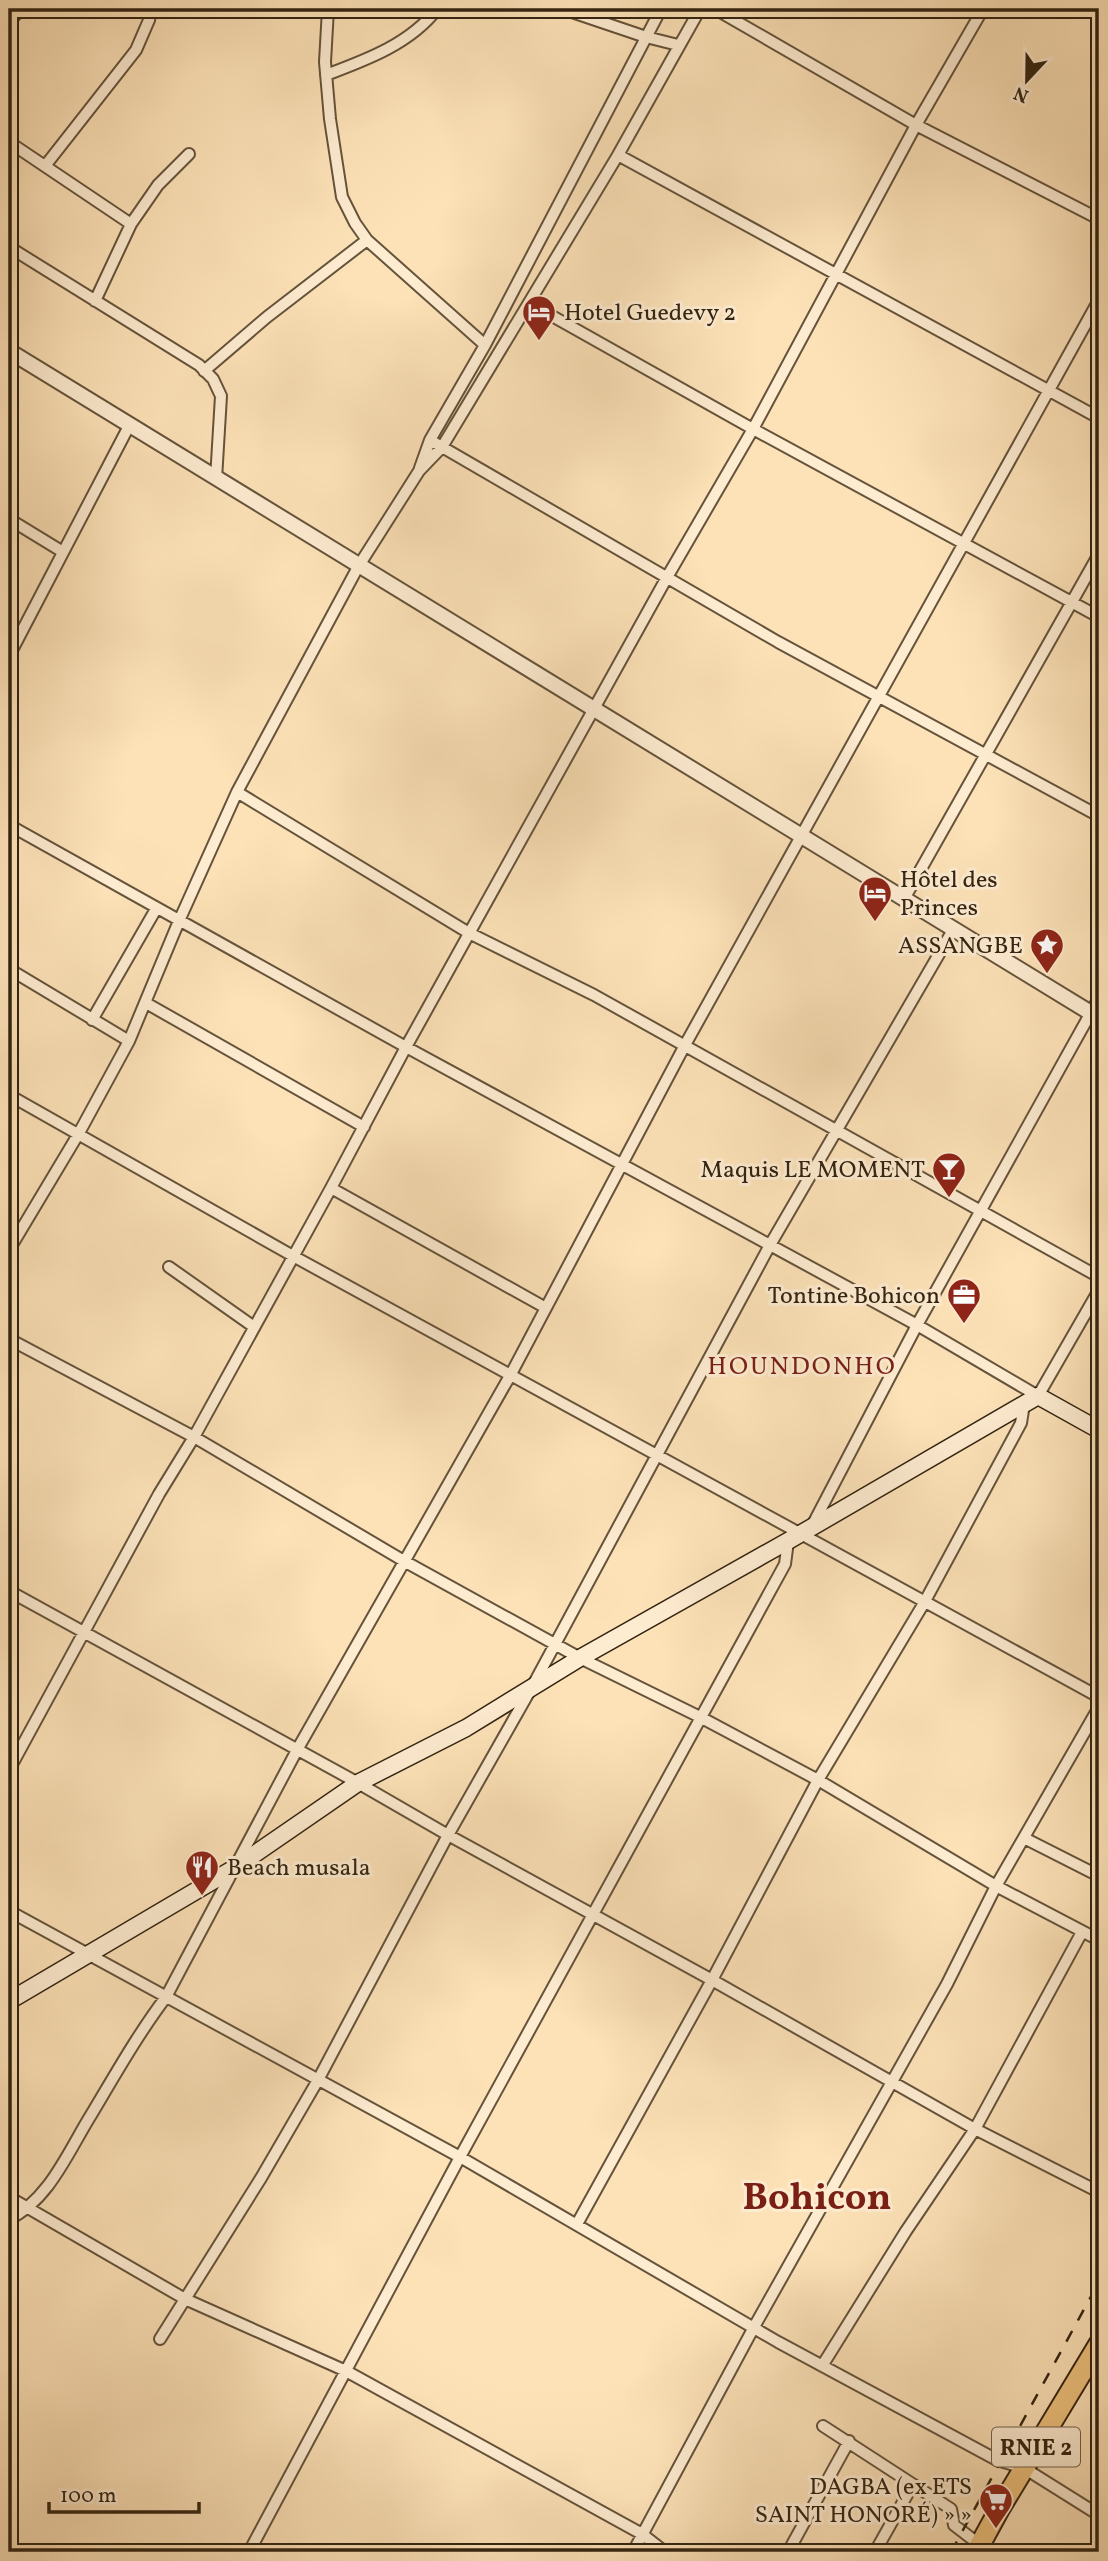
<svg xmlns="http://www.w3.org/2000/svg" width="1108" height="2561" font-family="Vollkorn,serif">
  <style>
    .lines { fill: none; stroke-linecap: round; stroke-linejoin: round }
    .minor-casing { stroke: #65533b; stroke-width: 14 }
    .tertiary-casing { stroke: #65533b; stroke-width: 18 }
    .secondary-casing { stroke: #322311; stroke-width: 19 }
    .trunk-casing { stroke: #322311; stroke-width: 23 }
    .minor { stroke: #feecd1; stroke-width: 10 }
    .tertiary { stroke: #feecd1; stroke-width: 14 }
    .secondary { stroke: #feecd1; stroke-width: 16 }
    .trunk { stroke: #eec17c; stroke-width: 19 }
    .rail { stroke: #322311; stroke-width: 2.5; stroke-dasharray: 12 12; stroke-linecap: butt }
    .labels { text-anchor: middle; stroke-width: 6; stroke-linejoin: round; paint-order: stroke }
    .shield { fill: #feecd1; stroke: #6f5f4b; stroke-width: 2 }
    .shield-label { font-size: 23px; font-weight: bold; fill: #322311 }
    .poi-label { font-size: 24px; fill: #322311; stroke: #feecd1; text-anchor: end }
    .neighbourhood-label { font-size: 26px; letter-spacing: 2px; fill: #7a1f14; stroke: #feecd1 }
    .town-label { font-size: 38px; font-weight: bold; fill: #7a1f14; stroke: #feecd1 }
  </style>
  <rect width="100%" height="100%" fill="#fde2b8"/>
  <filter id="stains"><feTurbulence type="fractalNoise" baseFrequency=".00286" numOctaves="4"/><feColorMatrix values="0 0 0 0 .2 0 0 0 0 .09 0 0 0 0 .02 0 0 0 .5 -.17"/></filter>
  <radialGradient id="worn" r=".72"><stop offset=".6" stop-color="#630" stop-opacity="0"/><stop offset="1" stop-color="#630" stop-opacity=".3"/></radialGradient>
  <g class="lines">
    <g class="minor-casing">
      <path id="minor" d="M328,9L325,62L330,119L342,197L355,223L367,240L485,345
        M563,9L646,37L678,45
        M715,9L916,125L1099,219
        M9,22L21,9
        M326,75C366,60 410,44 437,9
        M9,142L131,224
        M618,155L1099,418
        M45,166L136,50L149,20L151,9
        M9,247L199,365L213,379L221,396L216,479
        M95,301L131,224L158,185L189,154
        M529,303L753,429L1099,617
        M204,371L267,317L367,240
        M430,440L778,642L1099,816
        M420,468L430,440L485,345L661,9
        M9,519L63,552
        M9,656L129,426
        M237,792L469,933L594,995L1099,1277
        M9,825L406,1047L917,1325L1038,1396L1099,1290
        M904,899L1099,554
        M9,969L129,1041
        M146,1003L364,1127
        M92,1020L156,909
        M9,1095L293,1256L1099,1697
        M331,1188L546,1308
        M9,1250L79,1133L129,1041L179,921L237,792L358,567L419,471L442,447L618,155L700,9
        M169,1267L254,1327
        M9,1339L194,1437L404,1561L580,1658L700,1717L818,1780L996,1886L1099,1940
        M813,1524L917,1325L1099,998
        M9,1591L358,1783L448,1835L712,1980L975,2129L1099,2192
        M9,1770L159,1494L194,1437L331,1188L406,1047L666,579L753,429L916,125L983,9
        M1024,1838L1099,1876
        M9,1911L460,2157L778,2342L997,2460L1024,2468L1099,2515
        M9,2197L185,2299L346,2371L642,2534L665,2552
        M9,2219C49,2200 68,2152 91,2115C115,2075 138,2034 166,1997L297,1750L511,1374L685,1045L1099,300
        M577,2224L712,1980L818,1780L924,1603L1021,1423L1024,1404
        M160,2339L261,2178L318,2080L448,1835L532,1687L770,1245L953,930
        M822,2366L906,2231L975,2129L1082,1932
        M823,2426L951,2509L954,2525L980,2545
        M249,2552L460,2157L785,1564L788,1541
        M633,2552L754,2327L947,1984L996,1886L1099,1707
        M788,2552L849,2441
        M875,2552L912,2486"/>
    </g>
    <g class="tertiary-casing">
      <path id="tertiary" d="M9,351L1099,1018"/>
    </g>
    <g class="secondary-casing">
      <path id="secondary" d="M9,2001L233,1869L358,1783L466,1728L580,1658L788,1541L1038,1396L1099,1430"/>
    </g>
    <g class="trunk-casing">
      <path id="trunk" d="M976,2552L1000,2508L1099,2344"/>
    </g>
    <use href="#minor" class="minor"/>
    <use href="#tertiary" class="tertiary"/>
    <use href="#secondary" class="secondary"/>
    <use href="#trunk" class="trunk"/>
    <path class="rail" d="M951,2552L1099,2282"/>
  </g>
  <defs>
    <g id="hotel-pin" transform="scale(1.75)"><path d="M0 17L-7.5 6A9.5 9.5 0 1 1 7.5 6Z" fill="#8f2418" stroke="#feecd1"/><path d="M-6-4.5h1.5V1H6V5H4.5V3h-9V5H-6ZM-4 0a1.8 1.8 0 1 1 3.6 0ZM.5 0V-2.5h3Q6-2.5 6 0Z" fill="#fff"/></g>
    <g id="sight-pin" transform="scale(1.75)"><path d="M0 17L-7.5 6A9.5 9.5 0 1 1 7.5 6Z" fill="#8f2418" stroke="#feecd1"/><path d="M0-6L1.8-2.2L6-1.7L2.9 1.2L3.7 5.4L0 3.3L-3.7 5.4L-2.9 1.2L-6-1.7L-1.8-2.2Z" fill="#fff"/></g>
    <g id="bar-pin" transform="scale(1.75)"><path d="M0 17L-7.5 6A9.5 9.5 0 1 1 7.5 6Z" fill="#8f2418" stroke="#feecd1"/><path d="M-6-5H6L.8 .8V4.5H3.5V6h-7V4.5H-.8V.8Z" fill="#fff"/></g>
    <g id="office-pin" transform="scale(1.75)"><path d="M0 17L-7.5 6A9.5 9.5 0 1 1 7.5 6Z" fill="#8f2418" stroke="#feecd1"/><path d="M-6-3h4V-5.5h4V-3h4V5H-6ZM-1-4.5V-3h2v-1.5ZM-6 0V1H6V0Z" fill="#fff"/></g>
    <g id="restaurant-pin" transform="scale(1.75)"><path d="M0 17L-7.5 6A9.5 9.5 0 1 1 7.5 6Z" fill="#8f2418" stroke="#feecd1"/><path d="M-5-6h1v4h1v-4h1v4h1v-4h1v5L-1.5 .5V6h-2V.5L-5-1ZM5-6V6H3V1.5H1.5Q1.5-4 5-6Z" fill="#fff"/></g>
    <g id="supermarket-pin" transform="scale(1.75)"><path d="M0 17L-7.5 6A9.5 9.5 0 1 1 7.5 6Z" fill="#8f2418" stroke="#feecd1"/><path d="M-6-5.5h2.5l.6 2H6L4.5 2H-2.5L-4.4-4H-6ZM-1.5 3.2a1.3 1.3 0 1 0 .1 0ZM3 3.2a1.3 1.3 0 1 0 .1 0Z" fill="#fff"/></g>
  </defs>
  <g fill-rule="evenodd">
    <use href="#hotel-pin" x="539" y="312"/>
    <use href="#hotel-pin" x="875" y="893"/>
    <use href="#sight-pin" x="1047" y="945"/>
    <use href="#bar-pin" x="949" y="1169"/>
    <use href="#office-pin" x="964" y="1295"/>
    <use href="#restaurant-pin" x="202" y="1867"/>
    <use href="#supermarket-pin" x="996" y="2500"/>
  </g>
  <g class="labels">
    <rect class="shield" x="992" y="2427.5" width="88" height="39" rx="5"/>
    <g class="shield-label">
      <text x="1036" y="2455">RNIE 2</text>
    </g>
    <g class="poi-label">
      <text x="564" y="320" text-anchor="start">Hotel Guedevy 2</text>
      <text x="900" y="887" text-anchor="start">Hôtel des<tspan x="900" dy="28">Princes</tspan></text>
      <text x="1023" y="953">ASSANGBE</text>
      <text x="925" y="1177">Maquis LE MOMENT</text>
      <text x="940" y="1303">Tontine Bohicon</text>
      <text x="227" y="1875" text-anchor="start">Beach musala</text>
      <text x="972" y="2494">DAGBA (ex ETS<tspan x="972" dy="28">SAINT HONORÉ) » »</tspan></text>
    </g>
    <g class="neighbourhood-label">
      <text x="802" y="1374">HOUNDONHO</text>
    </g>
    <g class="town-label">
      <text x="817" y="2209">Bohicon</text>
    </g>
  </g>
  <rect width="1108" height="2561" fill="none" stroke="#fde2b8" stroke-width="35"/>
  <rect x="10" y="10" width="1087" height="2540" fill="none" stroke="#322311" stroke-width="3.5"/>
  <rect x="18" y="18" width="1073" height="2526" fill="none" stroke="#322311" stroke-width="2"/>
  <g transform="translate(1027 80) rotate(202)" stroke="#feecd1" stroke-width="5" paint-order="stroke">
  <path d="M0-5L12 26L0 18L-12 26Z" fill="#322311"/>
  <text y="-10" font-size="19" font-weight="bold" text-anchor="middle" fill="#322311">N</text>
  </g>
  <path d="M49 2502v10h150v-10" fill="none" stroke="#322311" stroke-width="3.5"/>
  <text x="60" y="2502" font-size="21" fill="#322311" stroke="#feecd1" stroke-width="5" paint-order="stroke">100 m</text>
  <rect width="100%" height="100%" filter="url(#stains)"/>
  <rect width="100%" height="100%" fill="url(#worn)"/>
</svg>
